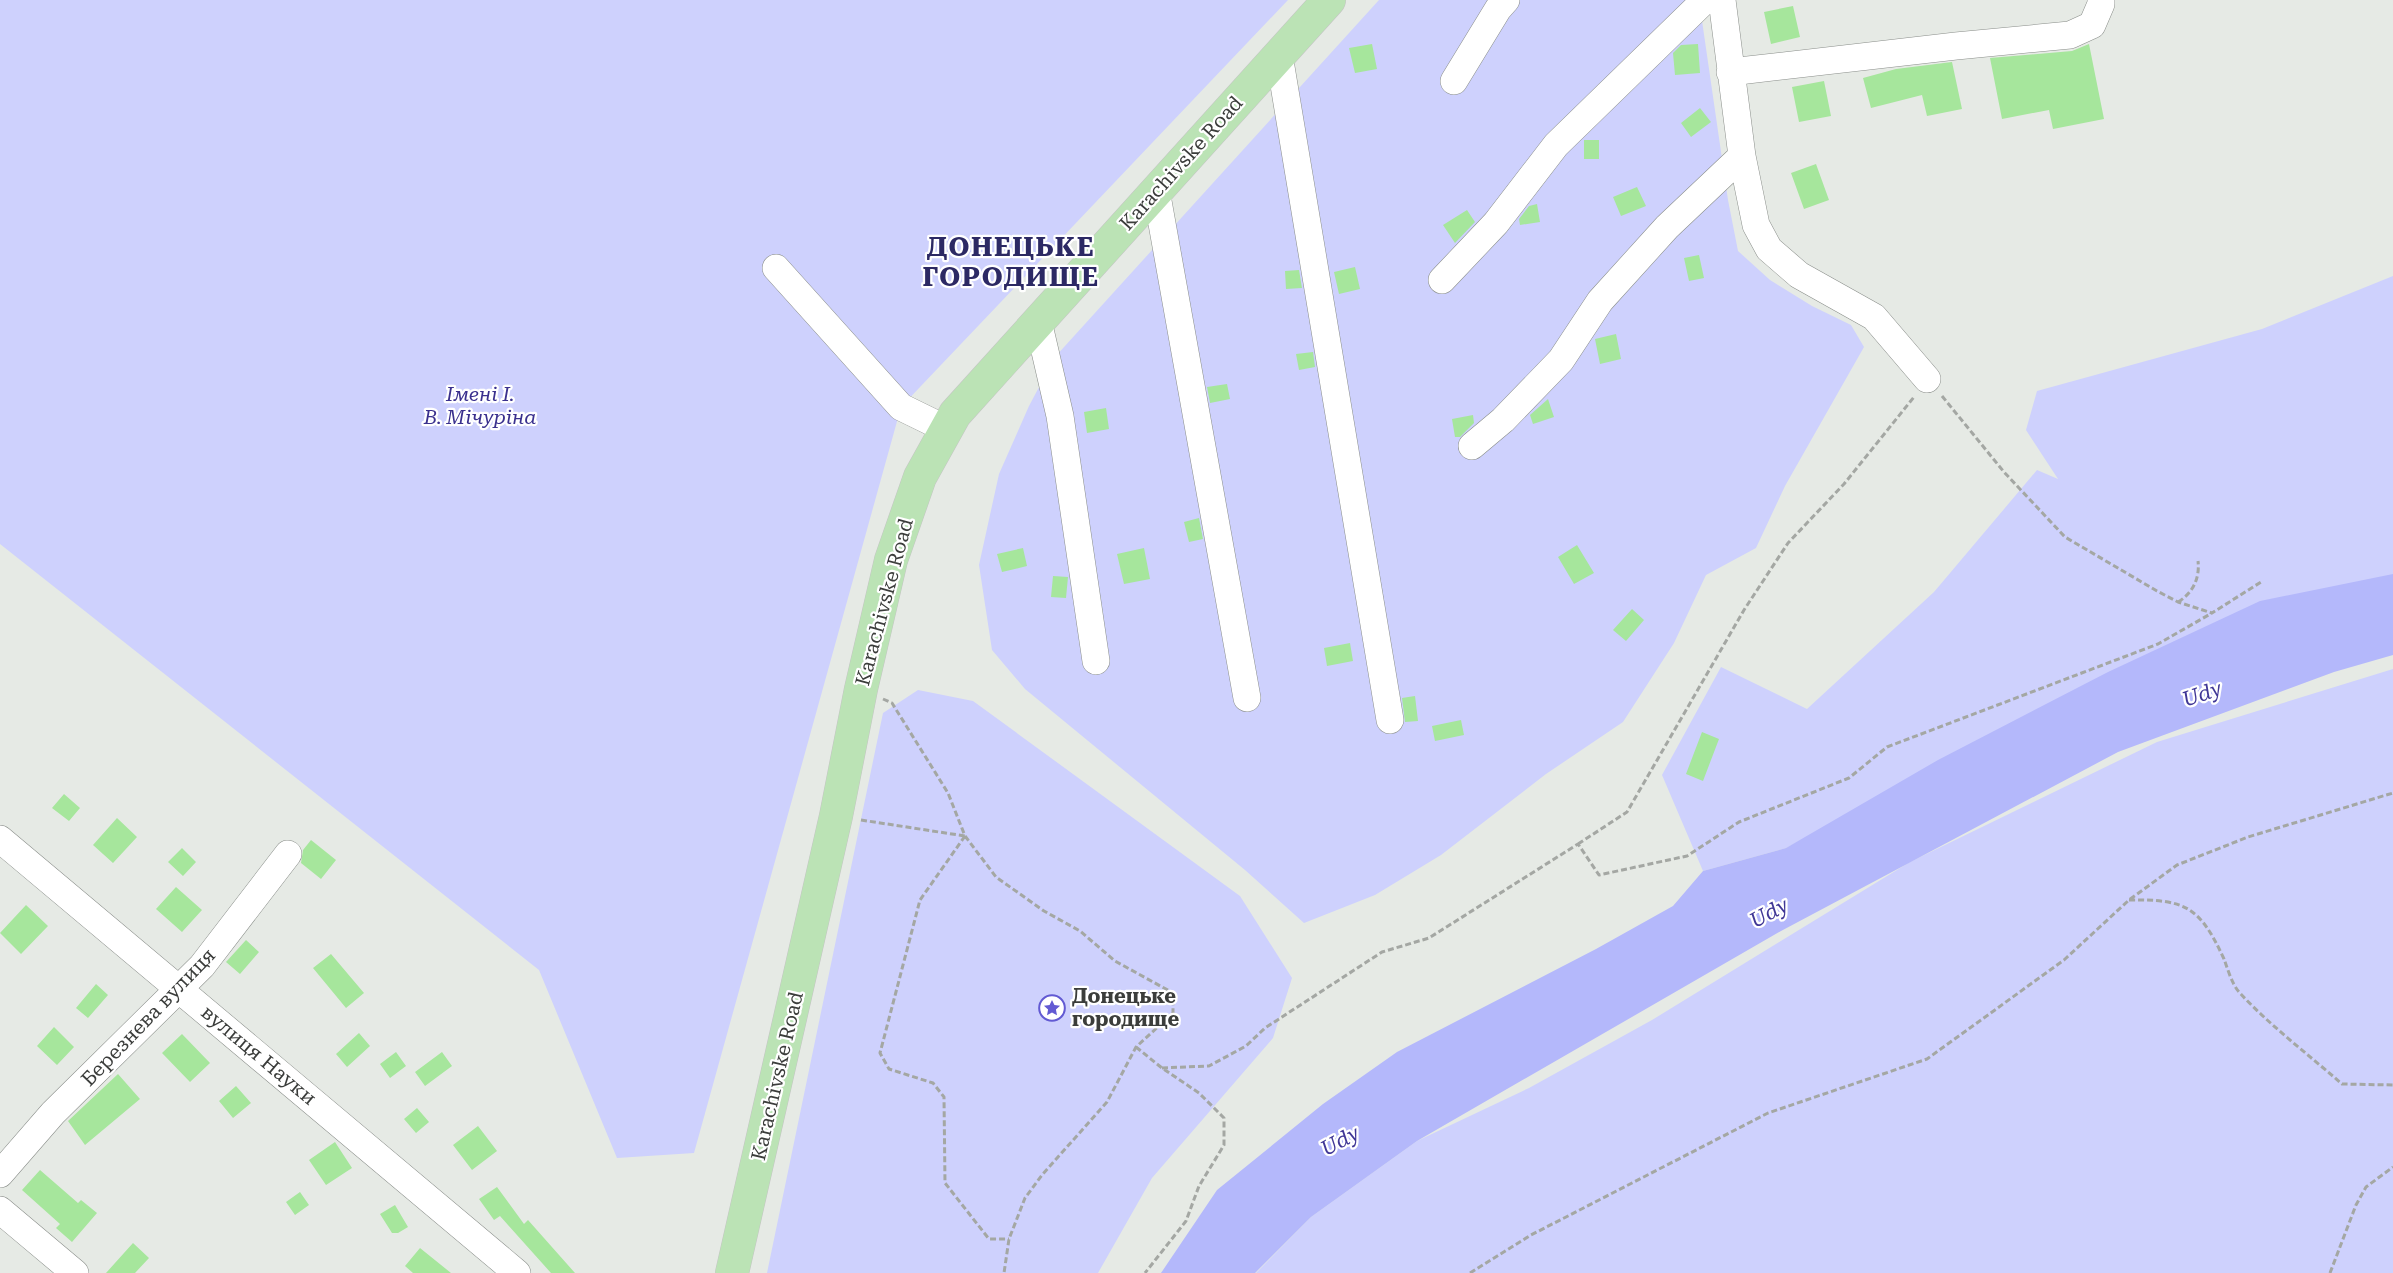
<svg xmlns="http://www.w3.org/2000/svg" width="2393" height="1273" font-family="'Roboto Serif',serif">
  <style>
    .green { fill: #ced1fd }
    .water { fill: #b4b8fb }
    .building { fill: #a6e69c }
    .lines { fill: none; stroke-linecap: round; stroke-linejoin: round }
    .minor-casing { stroke: #8a8e8a; stroke-width: 28 }
    .major-casing { stroke: #c4c5c4; stroke-width: 34 }
    .path { stroke: #a4a7a3; stroke-width: 3; stroke-dasharray: 6 3; stroke-linecap: butt }
    .minor { stroke: #fff; stroke-width: 27 }
    .major { stroke: #bbe3b5; stroke-width: 33 }
    .labels { text-anchor: middle; stroke-width: 4.5; stroke-linejoin: round; paint-order: stroke }
    .street-label { font-size: 20px; fill: #3b3d3b; stroke: #fff }
    .park-label { font-size: 20px; font-style: italic; fill: #3a308e; stroke: #fff }
    .poi-label { font-size: 20px; font-weight: bold; fill: #3b3d3b; stroke: #fff; text-anchor: start }
    .water-label { font-size: 21px; font-style: italic; fill: #403796; stroke: #fff }
    .district-label { font-size: 26px; font-weight: bold; letter-spacing: 1.5px; fill: #2c2964; stroke: #fff }
  </style>
  <rect width="100%" height="100%" fill="#e6eae5"/>
  <path class="green" d="M0,0H1288L901,407L694,1153L617,1158L539,970L0,544Z
    M1379,0H1699L1728,200L1738,251L1770,280L1812,306L1851,325L1864,347L1785,486L1756,548L1706,575L1674,643L1623,722L1546,774L1441,855L1375,895L1304,923L1245,870L1025,689L992,650L979,565L999,474L1029,406L1055,357Z
    M2393,276V582L1799,841L1786,848L1703,871L1662,775L1721,667L1807,709L1934,592L2037,470L2058,479L2026,430L2037,391L2262,329Z
    M2393,669V1273H1256L1311,1217L1417,1141L1529,1088L1652,1020L1910,862L2157,742Z
    M918,690L973,701L1240,896L1292,978L1273,1038L1152,1178L1098,1273H767L883,713Z"/>
  <path class="water" d="M2393,574V655L2334,672L2118,752L1781,931L1417,1141L1311,1217L1255,1273H1161L1217,1190L1323,1104L1397,1052L1596,949L1673,906L1703,871L1786,848L1938,760L2108,672L2260,601Z"/>
  <path class="building" d="M1793,6L1800,37L1771,44L1764,12Z
    M1372,44L1377,69L1355,73L1349,48Z
    M1698,44L1700,73L1675,75L1673,53L1681,45Z
    M2089,44L2104,119L2053,129L2049,110L2002,119L1990,58L2072,51Z
    M1952,62L1962,109L1927,116L1922,95L1871,108L1863,78L1896,69Z
    M1824,81L1831,116L1799,122L1792,87Z
    M1700,108L1711,122L1691,137L1681,123Z
    M1584,140H1599V159H1584Z
    M1816,164L1829,200L1804,209L1791,173Z
    M1637,187L1646,206L1621,216L1613,197Z
    M1537,204L1540,222L1520,225L1519,219L1529,206Z
    M1467,210L1475,222L1455,243L1443,225Z
    M1699,255L1704,278L1689,281L1684,258Z
    M1355,267L1360,289L1339,294L1334,272Z
    M1299,270L1302,288L1286,289L1285,271Z
    M1616,334L1621,359L1600,364L1595,339Z
    M1313,352L1315,367L1299,370L1296,354Z
    M1227,384L1230,399L1210,403L1207,387Z
    M1548,399L1554,417L1533,424L1530,415Z
    M1106,408L1109,429L1087,433L1084,412Z
    M1473,415L1474,423L1460,437H1455L1452,419Z
    M1199,518L1203,539L1189,542L1184,522Z
    M1577,545L1594,573L1574,584L1558,557Z
    M1023,548L1027,566L1002,572L997,554Z
    M1144,548L1150,579L1124,584L1117,554Z
    M1053,576L1068,577L1066,598L1051,597Z
    M1632,609L1644,620L1626,641L1613,630Z
    M1350,643L1353,661L1327,666L1324,648Z
    M1415,696L1418,721L1405,722L1402,698Z
    M1461,720L1464,735L1435,741L1432,726Z
    M1702,732L1719,739L1703,781L1686,774Z
    M64,794L80,808L69,821L52,808Z
    M117,818L137,837L113,863L93,845Z
    M311,840L336,860L321,879L301,863L303,850Z
    M182,848L196,862L183,876L168,862Z
    M176,887L202,910L182,932L156,909Z
    M26,905L48,926L21,954L0,933Z
    M246,940L259,952L240,974L226,962Z
    M331,954L364,993L346,1008L313,968Z
    M96,984L108,995L88,1018L76,1008Z
    M54,1027L74,1047L57,1065L37,1046Z
    M359,1033L370,1046L347,1067L336,1054Z
    M182,1034L210,1063L190,1082L162,1053Z
    M396,1052L406,1066L390,1078L380,1064Z
    M442,1052L452,1066L425,1086L415,1072Z
    M118,1074L140,1099L85,1145L68,1121Z
    M236,1086L251,1103L233,1118L219,1101Z
    M417,1108L429,1122L416,1133L404,1119Z
    M478,1126L497,1151L472,1170L453,1145Z
    M335,1142L352,1168L326,1185L309,1160Z
    M40,1170L78,1203L81,1200L97,1213L72,1242L56,1228L60,1224L22,1190Z
    M497,1187L524,1224L528,1220L575,1273H551L500,1216L494,1220L479,1199Z
    M300,1192L309,1205L295,1215L286,1202Z
    M395,1205L408,1227L398,1233H392L380,1214Z
    M133,1243L149,1258L135,1273H106Z
    M420,1248L451,1273H413L405,1266Z"/>
  <g class="lines">
    <g class="minor-casing">
      <path id="minor" d="M1722,0L1742,156L1756,225L1769,249L1799,275L1874,317L1927,379
        M1279,55L1390,720
        M1730,72L1956,46L2070,35L2092,25L2101,4V0
        M1454,81L1498,9L1506,0
        M1156,190L1247,698
        M776,268L901,407L946,429
        M1442,280L1496,223L1556,145L1705,0
        M1038,321L1060,416L1096,661
        M1472,446L1503,420L1561,360L1600,301L1667,227L1742,156
        M0,839L517,1273
        M0,1174L53,1113L202,966L288,854
        M0,1210L75,1273"/>
    </g>
    <g class="major-casing">
      <path id="major" d="M732,1273L836,816L861,689L891,560L920,477L955,414L1329,0"/>
    </g>
    <path class="path" d="M1942,396L2004,472L2065,537L2157,591L2178,602L2212,613L2261,582
      M2178,602C2193,593 2200,578 2198,561
      M883,699L892,703L948,793L965,836L996,877L1044,911L1080,931L1115,961L1173,993V1013L1136,1047L1107,1102L1042,1175L1025,1198L1009,1239L1004,1273
      M861,820L965,836
      M965,836L920,900L880,1053L889,1069L933,1083L944,1097L945,1183L989,1239H1009
      M1578,844L1627,812L1744,610L1788,543L1844,484L1914,397
      M2129,900C2186,899 2200,907 2224,959C2228,970 2232,984 2239,992C2268,1024 2309,1055 2342,1084L2393,1085
      M1136,1047L1162,1068L1199,1093L1224,1118V1145L1199,1186L1186,1221L1145,1273
      M1162,1068L1209,1066L1246,1046L1265,1028L1382,952L1429,938L1578,844L1599,875L1687,856L1739,822L1849,778L1887,747L2158,644L2212,613
      M1470,1273L1531,1235L1768,1113L1927,1059L2064,960L2129,900L2177,865L2248,837L2393,793
      M2330,1273L2356,1205L2366,1187L2393,1167"/>
    <use href="#minor" class="minor"/>
    <use href="#major" class="major"/>
  </g>
  <defs>
    <g id="sight-ring" transform="scale(1.35)"><circle r="9.5" fill="#fff" stroke="#625ad3" stroke-width="1.5"/><path d="M0-6L1.8-2.2L6-1.7L2.9 1.2L3.7 5.4L0 3.3L-3.7 5.4L-2.9 1.2L-6-1.7L-1.8-2.2Z" fill="#625ad3"/></g>
  </defs>
  <g fill-rule="evenodd">
    <use href="#sight-ring" x="1052" y="1008"/>
  </g>
  <g class="labels">
    <g class="street-label">
      <text transform="translate(1181 163) rotate(-48)" y="7">Karachivske Road</text>
      <text transform="translate(884 602) rotate(-75)" y="7">Karachivske Road</text>
      <text transform="translate(148 1017) rotate(-46)" y="7">Березнева вулиця</text>
      <text transform="translate(259 1055) rotate(40)" y="7">вулиця Науки</text>
      <text transform="translate(777 1076) rotate(-77)" y="7">Karachivske Road</text>
    </g>
    <g class="park-label">
      <text x="480" y="401">Імені І.<tspan x="480" dy="23">В. Мічуріна</tspan></text>
    </g>
    <g class="poi-label">
      <text x="1072" y="1003">Донецьке<tspan x="1072" dy="23">городище</tspan></text>
    </g>
    <g class="water-label">
      <text transform="translate(2202 694) rotate(-19)" y="7">Udy</text>
      <text transform="translate(1769 913) rotate(-28)" y="7">Udy</text>
      <text transform="translate(1340 1141) rotate(-28)" y="7">Udy</text>
    </g>
    <g class="district-label">
      <text x="1011" y="256">ДОНЕЦЬКЕ<tspan x="1011" dy="30">ГОРОДИЩЕ</tspan></text>
    </g>
  </g>
</svg>
